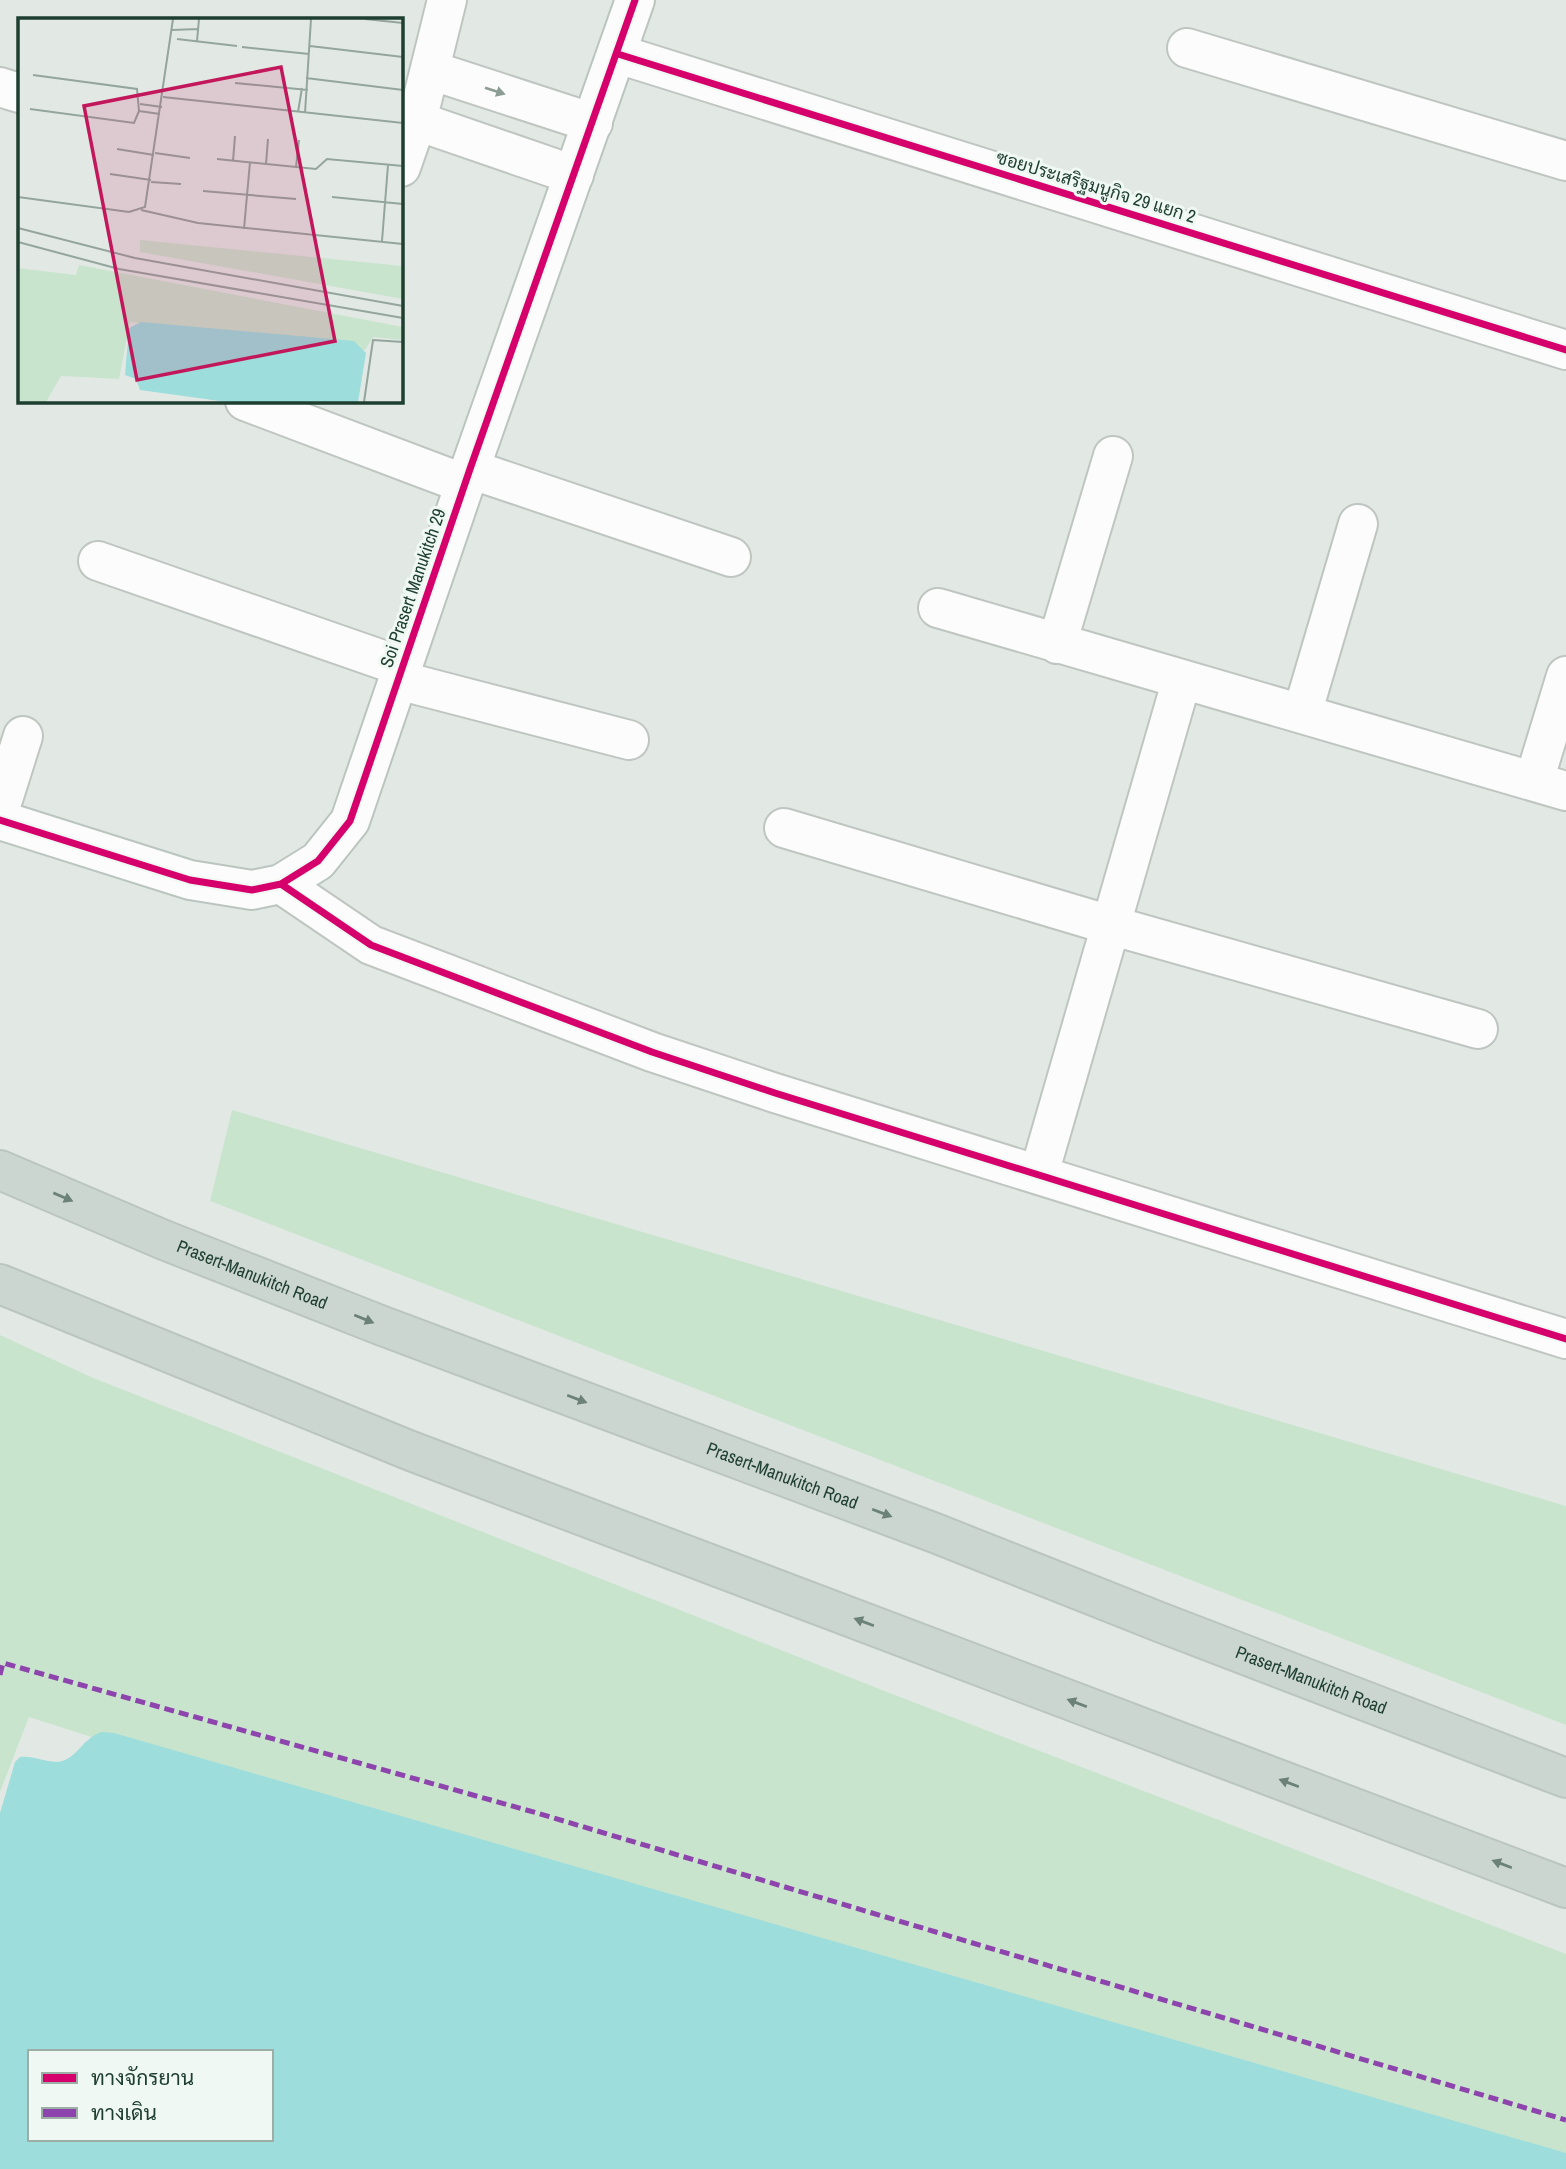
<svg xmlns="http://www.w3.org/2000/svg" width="1566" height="2169" font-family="'Archivo Narrow',Sarabun,sans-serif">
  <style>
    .green { fill: #c9e4cd }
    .water { fill: #9ddddc; fill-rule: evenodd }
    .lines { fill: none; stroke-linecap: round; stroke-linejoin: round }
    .street-casing { stroke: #bfc6c2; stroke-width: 42 }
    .secondary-casing { stroke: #bbc5c0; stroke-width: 42 }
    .primary-casing { stroke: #bbc5c0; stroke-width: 42 }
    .street { stroke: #fbfcfb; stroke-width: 38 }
    .secondary { stroke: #fbfcfb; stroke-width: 38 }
    .primary { stroke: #ccd6d1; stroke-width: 38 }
    .quiet { stroke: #8e44ad; stroke-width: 5; stroke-dasharray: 10 5; stroke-linecap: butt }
    .cycleway-casing { stroke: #f0f8f3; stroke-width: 11 }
    .cycleway { stroke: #d6006c; stroke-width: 7 }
    .oneway { fill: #8c9d96 }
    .oneway2 { fill: #6c8278 }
    .labels { text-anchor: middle; stroke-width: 6; stroke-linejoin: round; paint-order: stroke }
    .street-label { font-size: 18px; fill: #1e3e30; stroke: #f0f8f3 }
    .inset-road { fill: none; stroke: #94a59d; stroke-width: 2 }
    .view { fill: #c2185b; fill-opacity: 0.15; stroke: #c2185b; stroke-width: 3.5 }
    .inset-edge { fill: none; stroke: #1e3e30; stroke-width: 3.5 }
  </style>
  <rect width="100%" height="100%" fill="#e2e9e5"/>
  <path class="green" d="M232,1110L1566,1506V1725L210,1201Z
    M0,1335L91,1377L882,1690L1566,1954V2169H1441L29,1717L0,1792Z"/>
  <path class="water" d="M101,1732L114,1733L1566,2153V2169H0V1813L15,1762L20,1757C35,1755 52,1766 65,1760C79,1754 83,1739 101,1732ZM30,2052H271V2139H30Z"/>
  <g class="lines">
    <g class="street-casing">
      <path id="street" d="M1187,48L1566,161
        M618,54L1566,350
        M430,70L593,123
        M0,87L19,93
        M417,121L574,175
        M401,167L417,121L447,0
        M245,401L465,484
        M470,469L731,557
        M98,561L403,667
        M938,608L1566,791
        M1057,644L1113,456
        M398,680L629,740
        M1302,714L1358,524
        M1534,781L1566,676
        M0,809L23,736
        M784,828L1110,925L1478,1029
        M281,884L371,945L652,1052L775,1093L1566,1339
        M1039,1174L1182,679"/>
    </g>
    <g class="secondary-casing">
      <path id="secondary" d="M0,820L190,880L252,890L281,884L318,861L350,821L470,469L635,0"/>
    </g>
    <g class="primary-casing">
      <g id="primary">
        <path id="s1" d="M0,1170L164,1240L380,1325L935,1533L1162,1623L1566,1778"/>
        <path d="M0,1284L411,1451L1566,1888"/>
      </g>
    </g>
    <use href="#street" class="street"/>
    <use href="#secondary" class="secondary"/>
    <use href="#primary" class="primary"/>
    <path class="quiet" d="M0,1675L3,1663L537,1813L1566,2120"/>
    <g class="cycleway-casing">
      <path id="cycleway" d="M618,54L1566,350
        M0,820L190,880L252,890L281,884L318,861L350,821L470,469L635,0
        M281,884L371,945L652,1052L775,1093L1566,1339"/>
    </g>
    <use href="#cycleway" class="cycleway"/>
  </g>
  <defs><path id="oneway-solid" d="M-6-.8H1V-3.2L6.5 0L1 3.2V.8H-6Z" transform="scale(1.75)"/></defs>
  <use class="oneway" href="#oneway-solid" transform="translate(495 91) rotate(18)"/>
  <g class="oneway2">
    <use href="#oneway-solid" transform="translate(63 1197) rotate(23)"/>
    <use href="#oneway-solid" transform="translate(364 1319) rotate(22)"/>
    <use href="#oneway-solid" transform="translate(577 1399) rotate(21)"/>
    <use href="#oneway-solid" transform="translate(882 1513) rotate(21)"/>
    <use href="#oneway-solid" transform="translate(864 1622) rotate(-159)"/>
    <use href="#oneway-solid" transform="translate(1077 1703) rotate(-159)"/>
    <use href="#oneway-solid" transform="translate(1289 1783) rotate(-159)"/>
    <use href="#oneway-solid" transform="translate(1502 1864) rotate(-159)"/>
  </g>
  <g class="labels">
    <g class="street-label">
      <text transform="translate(1096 187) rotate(17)" y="6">ซอยประเสริฐมนูกิจ 29 แยก 2</text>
      <text transform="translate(413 588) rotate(-71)" y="6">Soi Prasert Manukitch 29</text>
      <text dy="6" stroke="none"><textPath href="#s1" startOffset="273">Prasert-Manukitch Road</textPath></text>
      <text dy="6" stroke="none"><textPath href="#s1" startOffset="840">Prasert-Manukitch Road</textPath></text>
      <text dy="6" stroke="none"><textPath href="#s1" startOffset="1407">Prasert-Manukitch Road</textPath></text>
    </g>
  </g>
  <g transform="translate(18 18)">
    <rect width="385" height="385" fill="#e2e9e5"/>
    <path d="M122,222L385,248V281L122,234ZM61,247L385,309V322L355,319L347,332L112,304L101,361L43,358L28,384H0V250L58,257Z" fill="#c9e4cd"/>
    <path d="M123,304L336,323L348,335L340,384H209L122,372L118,361L107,357L111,310Z" fill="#9ddddc"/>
    <path class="inset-road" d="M347,1L385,5M154,12L180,11M159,21L219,28M179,23L181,1M292,28L385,39M224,29L291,36M288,60L385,72M217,65L290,72M145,79L385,105M122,86L144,89M12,91L116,105L121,93L119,71L15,57M121,93L142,96M280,94L284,70M287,95L293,1M99,131L136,137M137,135L172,140M199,141L298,151L309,141L385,148M215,143L217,118M248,146L250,121M278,149L281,122M92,156L133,162M133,164L163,166M185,173L278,181M0,179L111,194L127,189L155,1M314,179L385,186M123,192L180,205L385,226M0,210L117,240L385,288M226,211L232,144M364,223L370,147M0,224L101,251L385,300M346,384L355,322L385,324"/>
    <path class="view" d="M263,49L317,323L119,362L66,88Z"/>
    <rect width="385" height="385" class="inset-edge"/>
  </g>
  <rect x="28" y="2050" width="245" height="91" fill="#f0f8f3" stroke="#9caea5" stroke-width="2"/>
  <rect x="42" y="2073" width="35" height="10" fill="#d6006c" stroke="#9caea5" stroke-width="2"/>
  <text x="91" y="2085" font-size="21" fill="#1e3e30">ทางจักรยาน</text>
  <rect x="42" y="2108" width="35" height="10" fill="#8e44ad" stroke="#9caea5" stroke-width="2"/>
  <text x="91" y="2120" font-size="21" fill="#1e3e30">ทางเดิน</text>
</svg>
